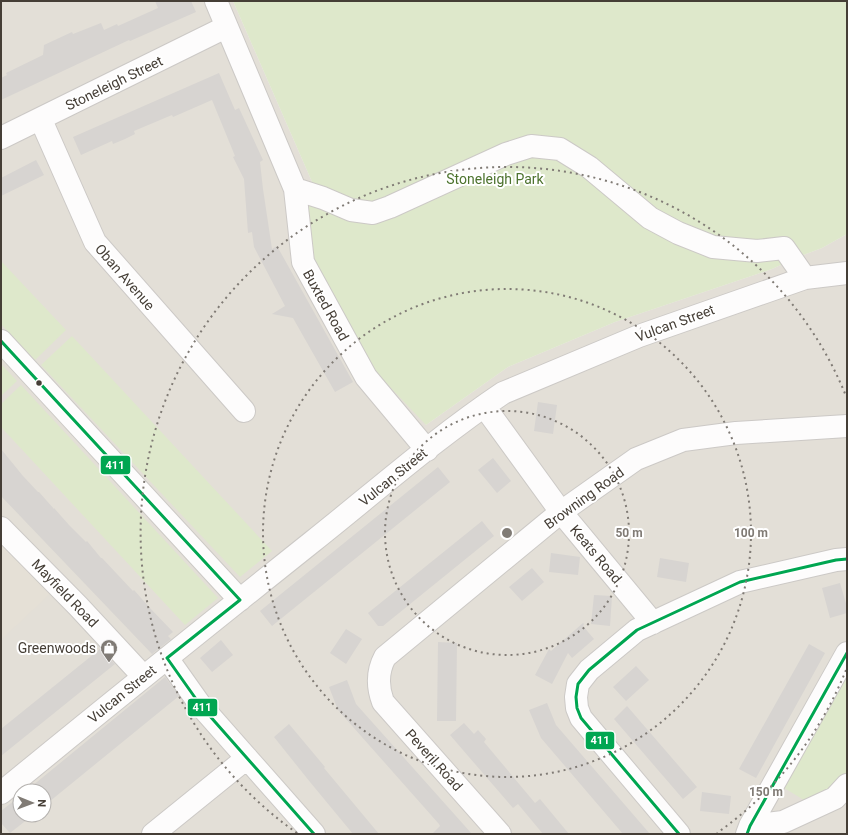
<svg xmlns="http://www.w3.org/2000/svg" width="848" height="835" font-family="Roboto,sans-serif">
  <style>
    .residential { fill: #e3dfd7; fill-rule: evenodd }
    .education { fill: #e5e0d6 }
    .green { fill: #dee8cb }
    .building { fill: #d7d4d1 }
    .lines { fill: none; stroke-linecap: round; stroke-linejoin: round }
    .minor-casing { stroke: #ccc9c6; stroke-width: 24 }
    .minor { stroke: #fdfcfc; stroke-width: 22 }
    .bus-1-casing { stroke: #fff; stroke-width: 6 }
    .bus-1 { stroke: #00a651; stroke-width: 3 }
    .ring { fill: none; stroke: #807b75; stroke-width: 2; stroke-dasharray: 2 4 }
    .bus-dot { fill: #453e36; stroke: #fff; stroke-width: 1.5 }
    .labels { text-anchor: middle; stroke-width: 4; stroke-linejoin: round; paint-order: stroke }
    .street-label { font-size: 14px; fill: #453e36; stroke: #fff }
    .park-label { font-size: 14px; fill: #4d732e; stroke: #fff }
    .poi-label { font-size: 14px; fill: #453e36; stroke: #fff; text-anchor: end }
    .centre { fill: #807b75; stroke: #fff; stroke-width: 2 }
    .ring-label { font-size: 12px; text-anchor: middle; font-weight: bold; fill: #807b75; stroke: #fff; stroke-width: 4; stroke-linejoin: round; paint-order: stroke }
    .line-badge { stroke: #fff; stroke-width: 1.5 }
    .badge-label { font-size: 11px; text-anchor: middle; font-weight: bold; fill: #fff }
  </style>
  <rect width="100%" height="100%" fill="#efedea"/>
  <path class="residential" d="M1,1H233L316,191L426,425L508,367L615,322L772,269L798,257L822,248L847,234V834H1ZM20,791H44V815H20Z"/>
  <path class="education" d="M1,542L50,594L1,640Z"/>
  <path class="green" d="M233,1H847V234L822,248L798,257L772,269L615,322L508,367L426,425L371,367L309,255L306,205L316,191Z
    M1,261L66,330L35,360L1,324Z
    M72,336L272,551L240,577L41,365Z
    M1,364L17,381L1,396Z
    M21,385L218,598L185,625L1,427V404Z
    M847,677V771C838,787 819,793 804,800L784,788Z"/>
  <path class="building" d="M155,1H191L196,12L130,41L129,40L112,48L1,100V78L7,75L6,73L43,55L44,45L72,32L73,34L101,23L104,30L117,24L118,26L158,8Z
    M219,73L235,110L239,108L263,160L260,162L263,189L272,249L277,246L353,382L335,392L293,318L272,314L285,306L254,247L252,232L248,233L244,179L233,157L235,156L212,100L173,117L172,115L134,131L135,134L125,139L113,144L112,141L81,155L73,137Z
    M36,160L44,175L1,196V178Z
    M538,402L557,405L553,434L534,431Z
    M1,449L23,476L38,492H39L54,509V508L69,525L86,542L87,541L101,558H102L133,591L134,590L149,607L173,632L168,636L171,639L152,654L1,496Z
    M493,458L511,481L497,493L478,470Z
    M438,467L450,482L272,626L260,611Z
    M482,521L494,536L383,626H378L368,613Z
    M551,553L580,557L578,575L549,572Z
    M660,558L689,563L686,582L657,577Z
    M532,568L544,582L522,601L509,587Z
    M840,583L847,607V613L830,618L822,588Z
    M594,595L612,596L610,626L591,624Z
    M583,623L584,624L583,626L594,639L572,658L568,653L552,684L535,675L549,649L551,651Z
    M346,629L362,639L346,664L330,653Z
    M221,640L233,655L212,672L200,658Z
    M438,642L457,643L456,721H437Z
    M809,644L825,653L756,778L739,769Z
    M100,649L115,664L1,756V729Z
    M636,666L649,680L626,701L613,687Z
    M165,677L179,696L44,806V791H26Z
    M347,680L356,704L472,834H432L440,826L439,824L338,710L329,687Z
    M547,703L556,725L650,834H623L541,738L529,710Z
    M627,706L697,787L683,799L614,719Z
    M464,723L474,734L478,730L486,739L484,742L535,803L540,799L569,834H543L518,804L513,808L450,735Z
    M289,724L325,767L324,768L379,834H353L310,782L274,737Z
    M702,792L731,796L729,814L700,811Z
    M20,796V815H33L10,833L1,823V811Z"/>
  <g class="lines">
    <g class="minor-casing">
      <path id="minor" d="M216,1L295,189L303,262L366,377L427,450
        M41,120L95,242L244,411
        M1,138L226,27
        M295,189L323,198L351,210L373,213L390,207L506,154L531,146L560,149L589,167L650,218L678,233L713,247L757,251L784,248L805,278
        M1,341L240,600
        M484,406L561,512L653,623
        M1,528L78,606L143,676
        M167,658L201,706L314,834
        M1,793C104,708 208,625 312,542C375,492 436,438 503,393L639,336L765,292L805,278L847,273
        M750,826L783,822L835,798L847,785
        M153,834L247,758
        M500,834L383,702C377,686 377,672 385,657L561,512L636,459L683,440L736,433L847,426
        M679,834L581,718L577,708L576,697L578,684L589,670L637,630L740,582L836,560L847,559
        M747,834L750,826L847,653"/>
    </g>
    <use href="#minor" class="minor"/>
    <g class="bus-1-casing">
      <path id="bus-1" d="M1,341L240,600L167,658L201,706L314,834
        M679,834L581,718L577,708L576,697L578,684L589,670L637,630L740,582L836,560L847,559
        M747,834L750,826L847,653"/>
    </g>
    <use href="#bus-1" class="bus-1"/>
  </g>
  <g class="ring">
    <circle cx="507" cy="533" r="122"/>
    <circle cx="507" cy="533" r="244"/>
    <path d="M846 670A366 366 0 0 1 717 833M297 833A366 366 0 1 1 846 396"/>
  </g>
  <defs>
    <g id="shop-pin" transform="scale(0.9)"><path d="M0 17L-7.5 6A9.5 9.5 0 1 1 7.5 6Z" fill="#807b75" stroke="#fff"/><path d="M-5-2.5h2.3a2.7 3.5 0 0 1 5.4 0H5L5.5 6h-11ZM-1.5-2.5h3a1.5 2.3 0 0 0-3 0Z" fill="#fff"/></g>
  </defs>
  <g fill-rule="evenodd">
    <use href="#shop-pin" x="109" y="648"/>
  </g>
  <circle class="bus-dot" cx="39" cy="383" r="3.5"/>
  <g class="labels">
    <g class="street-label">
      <text transform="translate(114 83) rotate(-26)" y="5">Stoneleigh Street</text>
      <text transform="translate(125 277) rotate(49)" y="5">Oban Avenue</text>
      <text transform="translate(326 305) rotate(61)" y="5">Buxted Road</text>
      <text transform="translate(675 323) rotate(-20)" y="5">Vulcan Street</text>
      <text transform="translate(393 477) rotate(-39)" y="5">Vulcan Street</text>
      <text transform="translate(584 498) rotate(-36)" y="5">Browning Road</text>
      <text transform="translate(596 554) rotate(50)" y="5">Keats Road</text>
      <text transform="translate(65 593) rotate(46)" y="5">Mayfield Road</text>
      <text transform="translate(122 694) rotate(-39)" y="5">Vulcan Street</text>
      <text transform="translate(434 760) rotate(48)" y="5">Peveril Road</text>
    </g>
    <g class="park-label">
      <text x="495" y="184">Stoneleigh Park</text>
    </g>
    <g class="poi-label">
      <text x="96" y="653">Greenwoods</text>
    </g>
  </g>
  <circle cx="507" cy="533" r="6" class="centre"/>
  <g class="ring-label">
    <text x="629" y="537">50 m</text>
    <text x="751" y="537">100 m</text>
    <text x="766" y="796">150 m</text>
  </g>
  <g class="line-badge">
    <rect x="100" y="455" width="31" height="20" rx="4" fill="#00a651"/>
    <rect x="187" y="698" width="31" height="19" rx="4" fill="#00a651"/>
    <rect x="585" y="731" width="30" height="19" rx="4" fill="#00a651"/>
  </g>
  <g class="badge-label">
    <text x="115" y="469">411</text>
    <text x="202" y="711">411</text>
    <text x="600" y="744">411</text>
  </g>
  <rect width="848" height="835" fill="none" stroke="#453e36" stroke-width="4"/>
  <g transform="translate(32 803) rotate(91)"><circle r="19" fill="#ffffff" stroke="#b5b2af"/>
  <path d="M0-3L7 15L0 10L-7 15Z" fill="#807b75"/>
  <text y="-6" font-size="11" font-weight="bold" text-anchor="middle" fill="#453e36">N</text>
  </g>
</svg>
